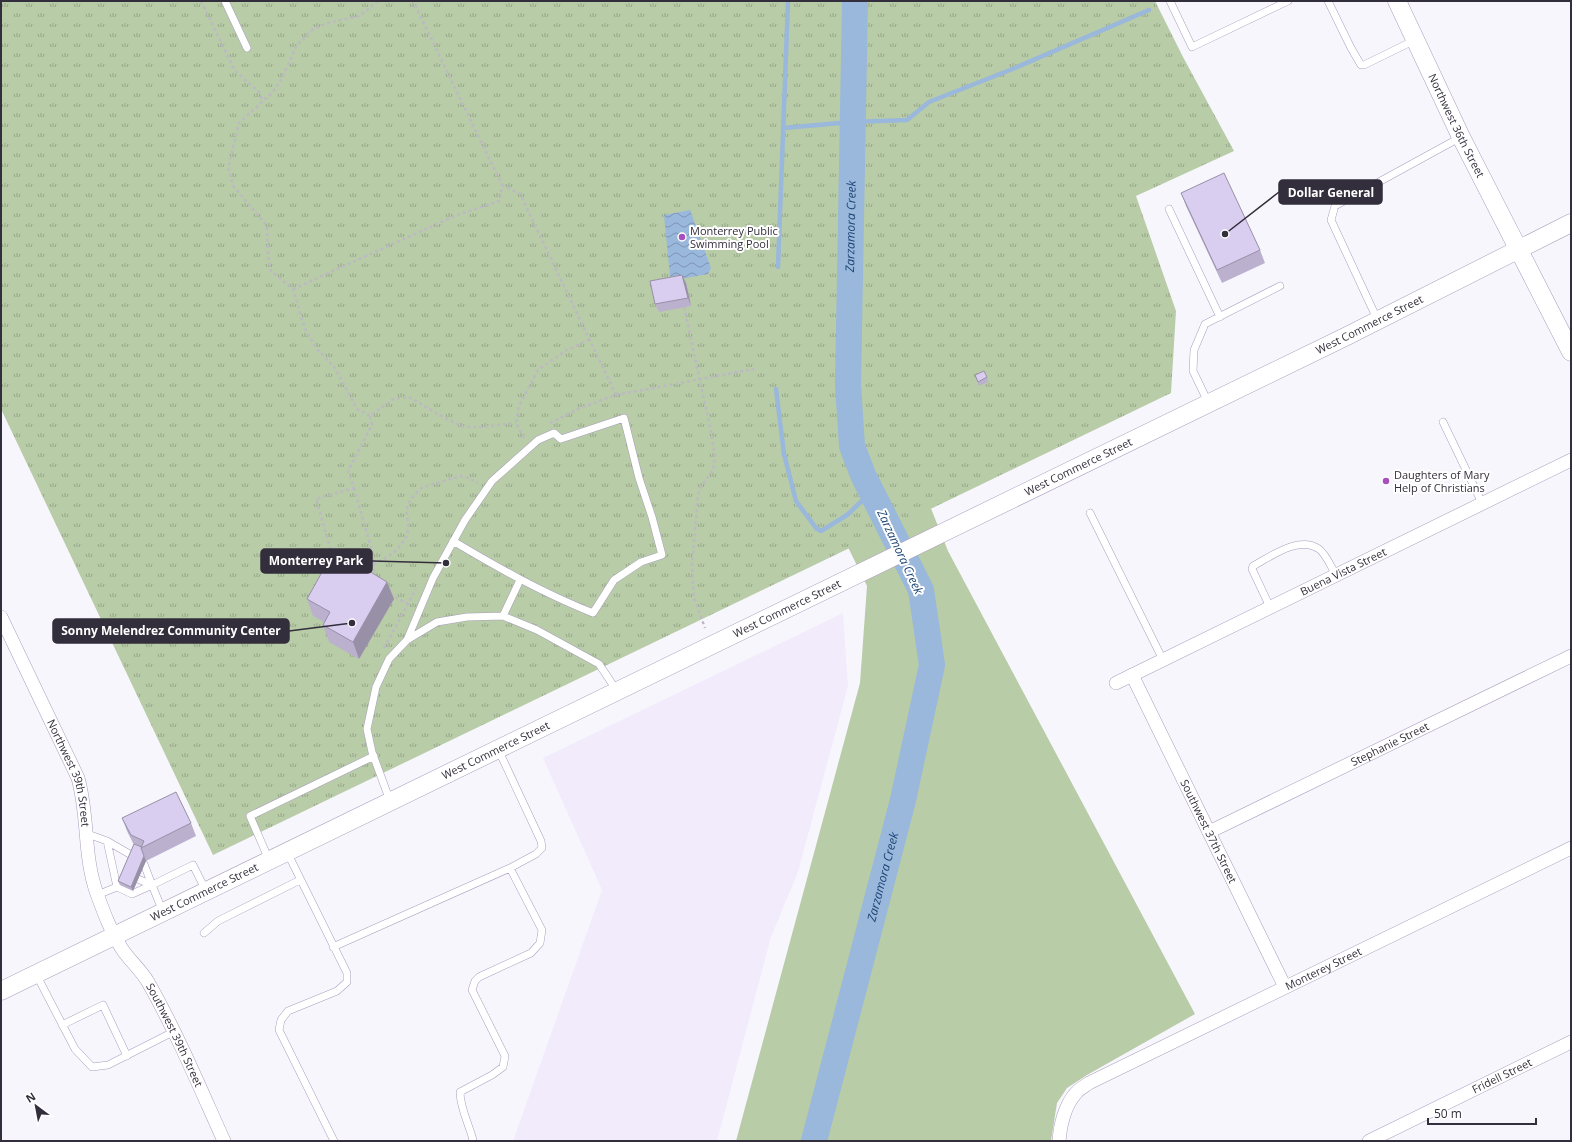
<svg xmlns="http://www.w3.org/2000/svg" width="1572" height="1142" font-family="'Open Sans',sans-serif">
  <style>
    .built { fill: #f1ebfc }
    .green { fill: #b8cca7 }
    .park { fill: url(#park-tufts) }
    .water { fill: url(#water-waves) }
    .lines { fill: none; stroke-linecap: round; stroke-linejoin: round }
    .stream { stroke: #9ab7dc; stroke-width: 4.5 }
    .river { stroke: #9ab7dc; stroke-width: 26 }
    .service-casing { stroke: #a99ebe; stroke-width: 8 }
    .minor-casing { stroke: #a99ebe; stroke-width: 14 }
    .secondary-casing { stroke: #a99ebe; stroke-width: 19 }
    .path { stroke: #bcb9c2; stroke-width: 2.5; stroke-dasharray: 3 3; stroke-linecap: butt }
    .service { stroke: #fff; stroke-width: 7 }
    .minor { stroke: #fff; stroke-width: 13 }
    .secondary { stroke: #fff; stroke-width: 18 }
    .wall { fill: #bbb1ce }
    .shaded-wall { fill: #9890a7 }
    .building { fill: #d9ceef; stroke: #9890a7 }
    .poi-dot { fill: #a750bd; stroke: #fff; stroke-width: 1.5 }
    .labels { text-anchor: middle; stroke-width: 4; stroke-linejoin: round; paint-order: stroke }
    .street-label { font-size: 11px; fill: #332e3b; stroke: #fff }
    .poi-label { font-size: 11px; fill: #332e3b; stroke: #fff; text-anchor: start }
    .water-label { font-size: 12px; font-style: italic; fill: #1c4574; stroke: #fff }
    .leader { fill: none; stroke: #332e3b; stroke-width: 1.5 }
    .callout-dot { fill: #332e3b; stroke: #fff; stroke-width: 1.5 }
    .callout { fill: #332e3b; stroke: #332e3b; stroke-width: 1.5 }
    .callout-label { font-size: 12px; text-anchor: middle; font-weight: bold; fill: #fff }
  </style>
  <defs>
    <pattern id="park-tufts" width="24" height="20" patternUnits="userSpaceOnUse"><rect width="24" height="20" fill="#b8cca7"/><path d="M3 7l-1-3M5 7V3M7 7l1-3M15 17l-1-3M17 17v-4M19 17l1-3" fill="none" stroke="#96a689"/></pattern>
    <pattern id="water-waves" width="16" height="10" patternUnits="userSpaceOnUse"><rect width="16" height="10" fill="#9ab7dc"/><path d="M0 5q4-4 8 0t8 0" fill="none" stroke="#7e95b4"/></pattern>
  </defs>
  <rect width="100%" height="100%" fill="#f8f6fd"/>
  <path class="built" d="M843,613L848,686L798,872L771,937L717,1141H513L602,890L543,758Z"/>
  <path class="green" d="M796,441L928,501L948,551L1195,1014L1087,1075L1067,1088L1057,1103L1051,1141H736L860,683L867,586Z"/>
  <path class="park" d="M1,1H1155L1183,57L1234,151L1136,196L1176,311L1171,393L213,855L1,409Z"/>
  <path class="water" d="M690,210L711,268L708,274L675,280L670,276L664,215Z"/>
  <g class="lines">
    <path class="stream" d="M783,128L852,122L907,120L929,102L1015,68L1149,10
      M778,267L788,1
      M776,389L784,454L796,501L816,528L821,531L847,515L864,499L869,486"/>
    <path class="river" id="s1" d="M814,1141L903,800L932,665L921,590L863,475L852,446L848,385L855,1"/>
    <g class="service-casing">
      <path id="service" d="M225,1L247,48
        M1170,1L1192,47L1288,1
        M1328,1L1351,48L1361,65H1364L1415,40
        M1169,209L1220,317
        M1378,321L1331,220L1335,206L1461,137
        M1208,402L1193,371L1194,350L1205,324L1280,286
        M1443,422L1482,503
        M1090,513L1163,660
        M1270,607L1252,569L1253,566C1270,557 1299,535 1319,549C1326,554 1331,567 1336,575
        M503,616L520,580
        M407,640L433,578L465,520L492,481L538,440L554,433L561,439L624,418L639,478L652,517L662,555L641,562L614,580L593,613C543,593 500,569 453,541
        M390,801L372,752L367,729L376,687L389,659L407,640L437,622L467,617L503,616L537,630L599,664L617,691
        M85,833L107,841L117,887L97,895
        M107,841L133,856
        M287,852L347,973V982L337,991L288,1011L281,1020L279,1030L334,1141
        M269,860L250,816L374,756
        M144,864L152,885
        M138,879L152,885
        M117,887L132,894L152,885
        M163,912L152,885L193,865L206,891
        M204,933L218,921L300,880
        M333,947L510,868L536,854L542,848L541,841L498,749
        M36,974L75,1049L92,1067L108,1065L173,1032
        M62,1025L103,1005L127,1056
        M472,1141L473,1140C469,1124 460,1108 460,1092L492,1075L503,1067L505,1056L472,990L475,981L479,977L531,953L540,943L542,930L510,868"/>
    </g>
    <g class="minor-casing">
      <g id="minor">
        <path id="s2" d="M1,617L78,778C89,817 83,855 97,894C104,913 111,932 122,949C130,961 141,970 148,982C177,1033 200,1088 224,1141"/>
        <path id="s3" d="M1132,675L1285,987"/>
        <path id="s4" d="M1116,683L1571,460"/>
        <path id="s5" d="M1209,832L1571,656"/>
        <path id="s6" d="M1059,1141C1060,1125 1065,1105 1076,1093C1079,1089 1085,1086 1089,1083L1571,848"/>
        <path id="s7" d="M1369,1141L1571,1042"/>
      </g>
    </g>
    <g class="secondary-casing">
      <g id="secondary">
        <path id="s8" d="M1397,1L1461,137L1571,352"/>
        <path id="s9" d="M1,991L1345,337L1571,223"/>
      </g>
    </g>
    <path class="path" d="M201,1L235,71L259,92L263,101
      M378,1L359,16L328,23L313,29L297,45L282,78L273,92L239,123L228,168L234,187L267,226L268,256L271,271L293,289L305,329L317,349L335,368L357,409L370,416L393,399L409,397L445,418L464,427H482L516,423
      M502,185L520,194L616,395
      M293,289L457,215L500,201L502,185L413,1
      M684,307L710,427L715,456L713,470L700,488L698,495L692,566L694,598L705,628
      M550,423L580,408L616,395L754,369
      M524,438L516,423L519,406L538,370L565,351L590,339
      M354,488L372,551L375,577
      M334,561L316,499L354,488L348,471L372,425L370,416
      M373,564C388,559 407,545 408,528C409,522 406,516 407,510C408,501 416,492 423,487L461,476L468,478L478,483
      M390,594L408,604
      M384,648L416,589"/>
    <use href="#service" class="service"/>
    <use href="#minor" class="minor"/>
    <use href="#secondary" class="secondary"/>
  </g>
  <path class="wall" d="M1181,193L1260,250L1265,263L1222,283L1186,206Z
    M686,283L691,306L659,312L655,304Z
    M975,375L987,377L988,382L979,386Z
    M356,570L387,582L394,599L359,659L329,642L323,625L324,622L313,616L307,599Z
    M122,818L191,823L196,836L146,861L133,891L120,885L118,881L134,845L127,831Z"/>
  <path class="shaded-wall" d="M682,275L686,283L691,306L688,298Z
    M387,582L394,599L359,659L353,642Z
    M144,856L146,861L133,891L131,887Z"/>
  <path class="building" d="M1224,173L1260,250L1217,270L1181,193Z
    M682,275L688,298L655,304L650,281Z
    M984,371L987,377L978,382L975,375Z
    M331,556L356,570L359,565L387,582L353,642L323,625L330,612L307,599Z
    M176,792L191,823L141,848L144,841L131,835L122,818Z
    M134,844L142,847L141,848L144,856L131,887L118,881Z"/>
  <g class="poi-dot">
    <circle cx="682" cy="237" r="4"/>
    <circle cx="1386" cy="481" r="4"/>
  </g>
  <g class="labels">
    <g class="street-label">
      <text dy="4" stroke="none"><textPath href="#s8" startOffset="138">Northwest 36th Street</textPath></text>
      <text dy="4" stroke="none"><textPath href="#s9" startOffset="1522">West Commerce Street</textPath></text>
      <text dy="4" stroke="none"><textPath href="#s9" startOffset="1198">West Commerce Street</textPath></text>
      <text dy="4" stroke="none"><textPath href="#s4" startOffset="253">Buena Vista Street</textPath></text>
      <text dy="4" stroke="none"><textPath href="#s9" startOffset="874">West Commerce Street</textPath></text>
      <text dy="4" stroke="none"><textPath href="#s5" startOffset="201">Stephanie Street</textPath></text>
      <text dy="4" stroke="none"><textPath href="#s9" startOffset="550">West Commerce Street</textPath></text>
      <text dy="4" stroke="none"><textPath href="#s2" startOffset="171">Northwest 39th Street</textPath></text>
      <text dy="4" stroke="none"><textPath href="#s3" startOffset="174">Southwest 37th Street</textPath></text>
      <text dy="4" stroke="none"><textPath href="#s9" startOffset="226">West Commerce Street</textPath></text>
      <text dy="4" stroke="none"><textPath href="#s6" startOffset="329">Monterey Street</textPath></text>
      <text dy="4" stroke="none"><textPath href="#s2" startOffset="458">Southwest 39th Street</textPath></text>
      <text dy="4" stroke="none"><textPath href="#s7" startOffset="148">Fridell Street</textPath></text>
    </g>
    <g class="poi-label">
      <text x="690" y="235">Monterrey Public<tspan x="690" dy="13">Swimming Pool</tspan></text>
      <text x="1394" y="479">Daughters of Mary<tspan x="1394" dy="13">Help of Christians</tspan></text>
    </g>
    <g class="water-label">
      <text dy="4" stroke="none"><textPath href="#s1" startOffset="946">Zarzamora Creek</textPath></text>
      <text transform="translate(900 552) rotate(65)" y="4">Zarzamora Creek</text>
      <text dy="4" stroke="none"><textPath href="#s1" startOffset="273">Zarzamora Creek</textPath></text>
    </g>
  </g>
  <path class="leader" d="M1225 234L1279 192M446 563L372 561M352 623L289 631"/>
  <g class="callout-dot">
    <circle cx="1225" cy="234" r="4"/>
    <circle cx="446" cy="563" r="4"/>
    <circle cx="352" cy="623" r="4"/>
  </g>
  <g class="callout">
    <rect x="1279" y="180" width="103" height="24" rx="4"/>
    <rect x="261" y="549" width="111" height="24" rx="4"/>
    <rect x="53" y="619" width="236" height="24" rx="4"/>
  </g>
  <g class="callout-label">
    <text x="1331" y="197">Dollar General</text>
    <text x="316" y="565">Monterrey Park</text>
    <text x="171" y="635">Sonny Melendrez Community Center</text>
  </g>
  <rect width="1572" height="1142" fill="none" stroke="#332e3b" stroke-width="4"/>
  <g transform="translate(36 1106) rotate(328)" stroke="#ffffff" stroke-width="3" paint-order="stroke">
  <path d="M0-3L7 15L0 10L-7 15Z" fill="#332e3b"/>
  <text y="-6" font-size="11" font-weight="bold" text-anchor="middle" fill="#332e3b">N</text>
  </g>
  <path d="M1428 1118v6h108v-6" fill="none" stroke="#332e3b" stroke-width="2"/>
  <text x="1434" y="1118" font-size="12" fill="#332e3b" stroke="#ffffff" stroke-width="3" paint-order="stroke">50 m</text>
</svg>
